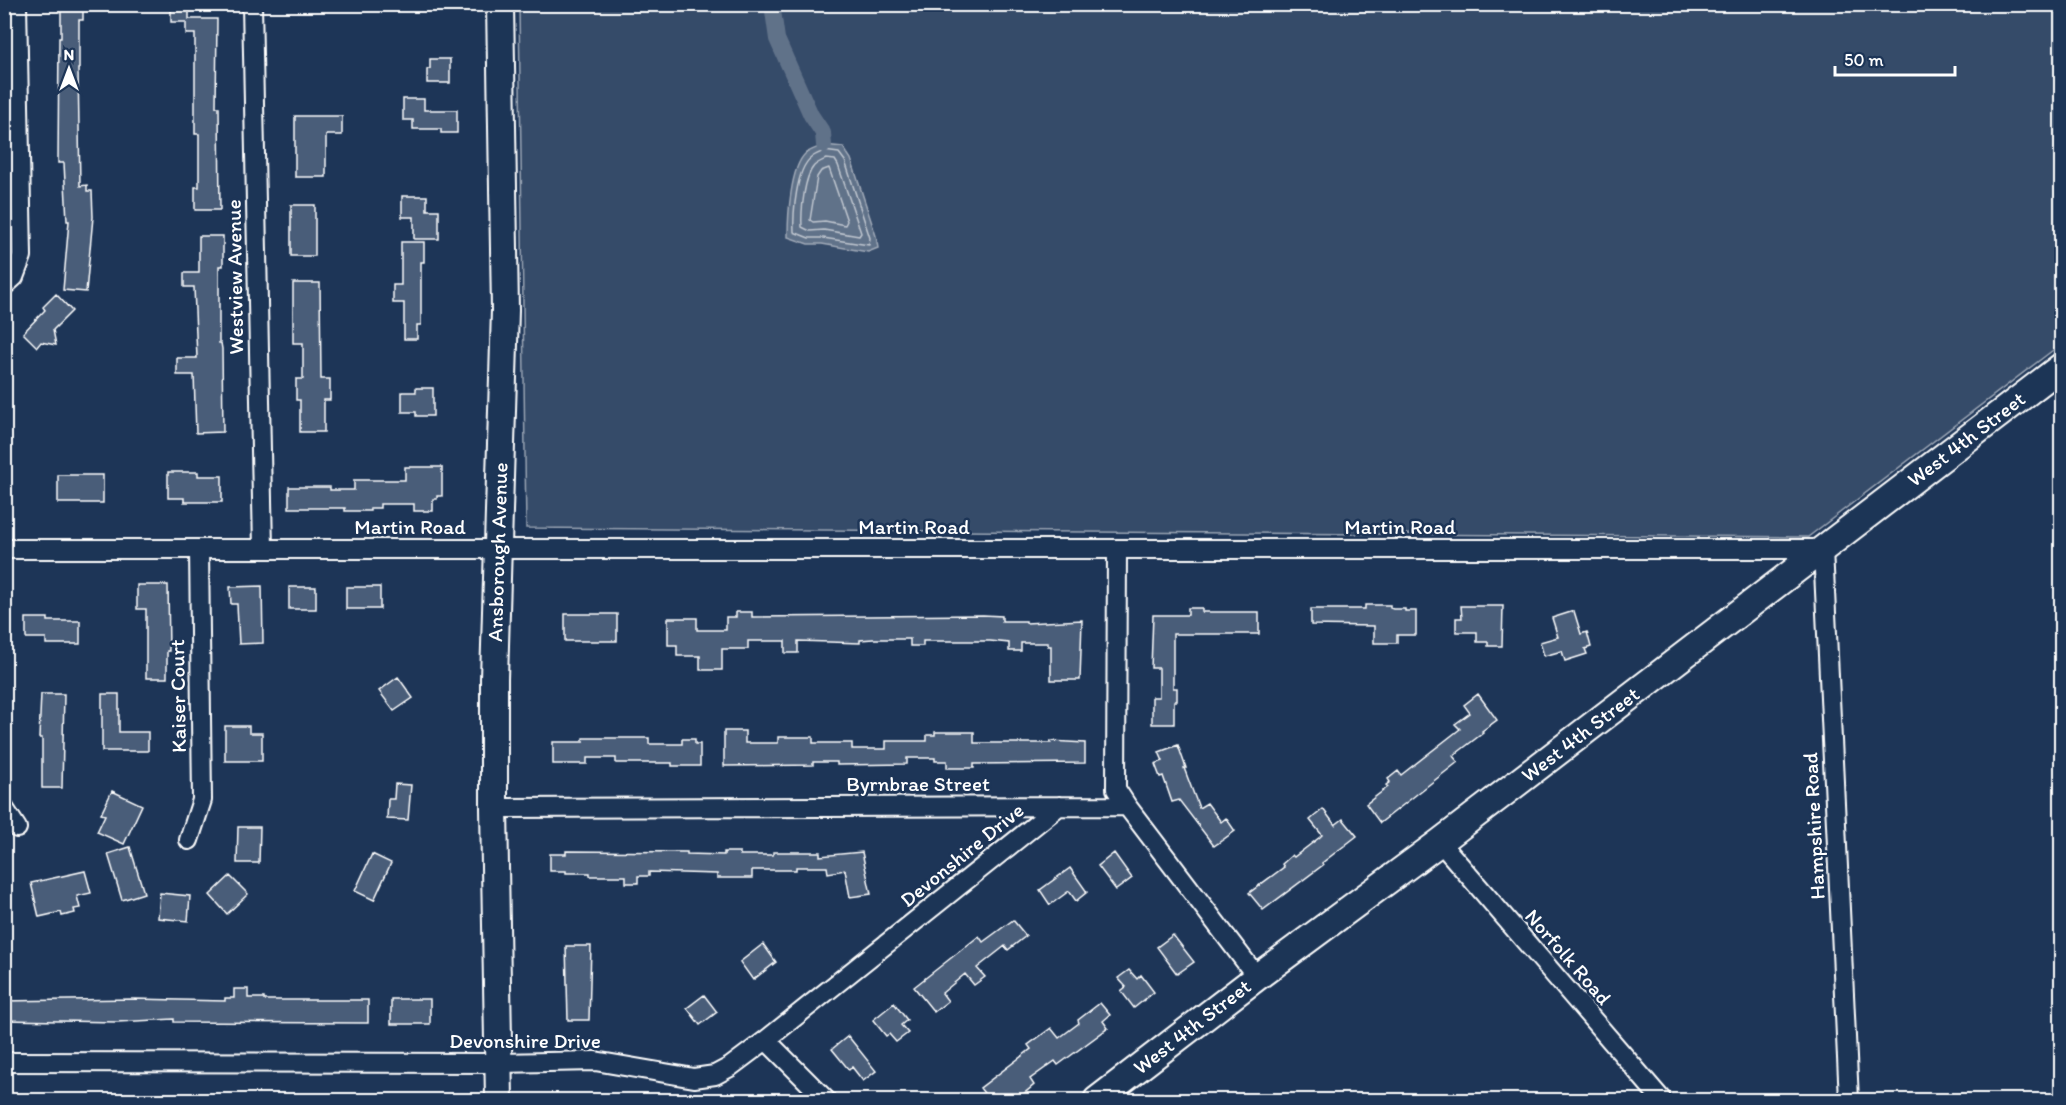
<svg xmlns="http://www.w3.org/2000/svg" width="2066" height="1105" font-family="Itim,sans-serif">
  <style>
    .green { fill: #364b69; stroke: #9aa5b4; stroke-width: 1.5 }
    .water { fill: #617289; stroke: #a0aab8; stroke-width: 1.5 }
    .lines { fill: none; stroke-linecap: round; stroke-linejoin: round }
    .shore { stroke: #c0c7d0; stroke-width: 1.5 }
    .canal { stroke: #617289; stroke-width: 16 }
    .building { fill: #4a5d79; stroke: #fff; stroke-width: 1.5 }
    .street-casing { stroke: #fff; stroke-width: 22 }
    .secondary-casing { stroke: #fff; stroke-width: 30 }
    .street { stroke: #1d3557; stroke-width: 18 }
    .secondary { stroke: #1d3557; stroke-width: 26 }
    .labels { text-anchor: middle; stroke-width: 5; stroke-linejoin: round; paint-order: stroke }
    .street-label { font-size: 21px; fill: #fff; stroke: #1d3557 }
  </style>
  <rect width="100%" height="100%" fill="#1d3557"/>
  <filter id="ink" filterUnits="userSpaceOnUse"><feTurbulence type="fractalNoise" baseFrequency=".0167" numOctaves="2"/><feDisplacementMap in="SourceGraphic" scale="12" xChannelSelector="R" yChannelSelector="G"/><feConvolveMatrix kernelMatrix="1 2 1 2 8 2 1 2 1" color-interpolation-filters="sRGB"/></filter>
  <g filter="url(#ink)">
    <path class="green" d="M519,5H2061V344L1808,537L526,528Z"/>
    <path class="water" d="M824,145L843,147L851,159L876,236L878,248L868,252L822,244H808L788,237C788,217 790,167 806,153C811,150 819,147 824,145Z"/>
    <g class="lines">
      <path class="shore" d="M824,151L839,153L845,161L870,238L869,245L823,238H809L794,232C793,214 796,169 811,158C814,155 820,153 824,151Z
        M826,159L835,160L838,165L861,233L859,236L824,230L810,231L802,227C801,212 804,177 814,166C817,163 822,161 826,159Z
        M829,168L847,221L845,225L825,221L813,222L810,220L817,177L821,171Z"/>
      <path class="canal" d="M772,4L777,39L811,115L823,133L824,145"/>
    </g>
    <path class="building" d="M61,4H83V20H79V69H78L80,186L87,185V191H92L93,217L86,292L63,290L69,221H67L64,163H58L59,38H61Z
      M171,9H189V19H217L216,107H219L220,210H195V187H199V134H195V34H186V22H171Z
      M430,59H450V83H427V69H430Z
      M403,99H424V110H457V133H441V129H413V120H403Z
      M295,116H342V135H326V177H295Z
      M402,196H427V210H439V239H414V217H402Z
      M291,205H315V256H291Z
      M199,236H223V266H219V343H221L222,349L223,432L196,433L194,375H177V358H197L194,287H184V273H199Z
      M401,242H424V262H421V325H417V339H404V303H393V285H401Z
      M293,283H320L321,379H330V400H324V432H300V400H296V379H303V343H293Z
      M56,294L72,311L53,330L56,345L41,342L37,347L23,333L45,310L43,307Z
      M416,388H433V416H416V412H402V392H416Z
      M405,467H442V496H437V499H433V511H414V504H380V508H370V511H345V508H289V487H330V490H354V480H405Z
      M168,472H198V476H222V502H184V498H168Z
      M58,475H103V503H58Z
      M137,585H168L169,651H167V678H146V609H137Z
      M262,586L263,643L239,644L237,604H231L230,587Z
      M289,587H316V609H289Z
      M346,587H380V609H346Z
      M1365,605H1390V608L1393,609H1405V611H1416V635H1397V643H1374V626L1311,625V609H1365Z
      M1461,606H1503L1502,646H1488V642H1477V632H1456V618H1462Z
      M1188,608H1202V612H1259V634H1173V688H1177V701H1174V724H1152V697H1159V668H1151L1153,615H1188Z
      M1574,611L1581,634L1587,632L1591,647L1585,649L1587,654L1565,661L1562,651L1544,656L1540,642L1558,637L1552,618Z
      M736,612H752V617L983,615L1002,616V621H1026V623L1082,620L1080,680H1051V646H1048V643H1021V651H1009V643L990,641H923V646H910V639H873L860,640V643L798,641V653H785V641H748V649H722V670H700V656H677V645H668V618H697V630H726V617H736Z
      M565,614H617V641H565Z
      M26,618H48V621H80V644H46V638H26Z
      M398,677L413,698L394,711L379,691Z
      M41,694H64L62,788H42V738H39Z
      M102,694H119V732H148V751H102Z
      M1478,694L1497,720L1482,731L1483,733L1453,756L1458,762L1380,823L1366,804L1388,787L1386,785L1390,782L1388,779L1398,771L1401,775L1460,729L1455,724L1470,713L1464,705Z
      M225,726H249V733H262V761H225Z
      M724,731H745V743H778V737H813V743H852V749H886V741H927V735H935V732H974V743H1051V741L1085,743V763L974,764V768H947V761H935V758H907V764L837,765V762H813V765L724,766Z
      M583,738H649V744H682V739H695V744H700V766H672V763H616V758H587V764H553V742H583Z
      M1178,745L1186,768H1184L1199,808L1207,803L1221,822L1226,818L1235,831L1214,846L1179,800L1172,802L1163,776L1160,777L1155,764L1163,761L1159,752Z
      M395,784L411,785L408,820L387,819L388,799H394Z
      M112,791L142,805L124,844L97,832L105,815L101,814Z
      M1323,809L1335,825L1343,819L1357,836L1322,863L1323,865L1263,910L1249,893L1284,867L1282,864L1292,855L1294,857L1320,837L1322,835L1310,820Z
      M238,827H260L259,863H237Z
      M130,847L144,893L122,900L108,854Z
      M566,851L687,852V854L724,855V852H740V855H773V852H820V856L862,852L871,894L850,897L845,870L828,873L827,867H796V870H752V878H717V874L649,872V876H638V883H626V876H590V873H566V871H550V854H566Z
      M1114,853L1132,878L1116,890L1098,866Z
      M372,854L391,863L374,900L355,891Z
      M1070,868L1087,892L1076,901L1069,891L1050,905L1040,890Z
      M85,871L91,893L77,896L80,908L74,909L75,913L62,916L61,912L39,917L31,883Z
      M230,876L248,894L227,914L210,895Z
      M160,893L190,896L188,921L158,918Z
      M1013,920L1026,936L1008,950L1005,946L977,968L985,977L974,985L965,974L942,993L948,1001L934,1012L914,987L979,936L983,942Z
      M1173,935L1194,962L1177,974L1157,947Z
      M763,944L776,962L753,980L740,962Z
      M566,946H591L589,1020H568Z
      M1129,970L1137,979L1141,975L1154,992L1134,1008L1121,991L1126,987L1118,978Z
      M234,989H248V998H264V1000H368V1023L174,1022V1019L117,1022L4,1020V1001L134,999L225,1001V998H234Z
      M704,995L717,1012L700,1025L687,1008Z
      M391,999H430V1024H391Z
      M894,1003L907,1020L901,1025L908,1033L896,1042L889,1034L886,1036L873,1020Z
      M1100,1003L1110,1015L1103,1021L1108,1028L1058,1065L1055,1061L1030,1079L1034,1085L1015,1101H990L980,1088L1031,1049L1028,1045L1051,1028L1059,1038L1079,1023L1078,1020Z
      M848,1036L876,1071L863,1081L852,1067L849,1070L832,1049Z"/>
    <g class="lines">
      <g class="street-casing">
        <path id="street" d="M252,4L263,549
          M4,286L14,277L22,256L17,4
          M4,549H1823L1849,1100
          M1117,549L1116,789L1127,806
          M4,808L17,828
          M494,808L1127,806L1257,977
          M189,840L202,800L199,549
          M1440,842L1662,1100
          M766,1040L826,1100
          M4,1062L498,1063L595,1061L694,1078L715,1075L730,1067L766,1040L1059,806"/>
      </g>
      <g class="secondary-casing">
        <g id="secondary">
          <path id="s1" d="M499,1100L494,808V679L505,310L500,4"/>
          <path id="s2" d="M1097,1100L1257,977L1440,842L2062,366"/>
        </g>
      </g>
      <use href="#street" class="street"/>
      <use href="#secondary" class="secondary"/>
    </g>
  </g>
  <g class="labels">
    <g class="street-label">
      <text transform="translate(235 277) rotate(-91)" y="7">Westview Avenue</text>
      <text dy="7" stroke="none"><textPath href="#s2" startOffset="1092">West 4th Street</textPath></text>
      <text x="410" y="534">Martin Road</text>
      <text x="914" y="534">Martin Road</text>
      <text x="1400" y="534">Martin Road</text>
      <text dy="7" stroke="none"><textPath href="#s1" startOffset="548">Ansborough Avenue</textPath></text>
      <text transform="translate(178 696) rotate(-91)" y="7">Kaiser Court</text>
      <text dy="7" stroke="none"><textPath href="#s2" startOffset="606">West 4th Street</textPath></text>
      <text x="918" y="791">Byrnbrae Street</text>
      <text transform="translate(1814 826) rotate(-93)" y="7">Hampshire Road</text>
      <text transform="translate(962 855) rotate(-39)" y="7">Devonshire Drive</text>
      <text transform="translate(1568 957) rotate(49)" y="7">Norfolk Road</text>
      <text dy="7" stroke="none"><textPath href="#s2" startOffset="120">West 4th Street</textPath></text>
      <text x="525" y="1048">Devonshire Drive</text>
    </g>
  </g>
  <rect width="2066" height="1105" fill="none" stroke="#1d3557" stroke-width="24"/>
  <rect x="12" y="12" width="2042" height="1081" fill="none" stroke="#fff" stroke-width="2" filter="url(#ink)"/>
  <g transform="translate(69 69)" stroke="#1d3557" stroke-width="4.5" paint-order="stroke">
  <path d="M0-4.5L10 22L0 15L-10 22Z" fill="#ffffff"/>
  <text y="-9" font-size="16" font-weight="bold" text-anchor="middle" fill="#ffffff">N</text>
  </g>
  <path d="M1835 66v9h120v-9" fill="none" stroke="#ffffff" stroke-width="3"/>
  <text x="1844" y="66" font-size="18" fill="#ffffff" stroke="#1d3557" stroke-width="4.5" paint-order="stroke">50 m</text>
</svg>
